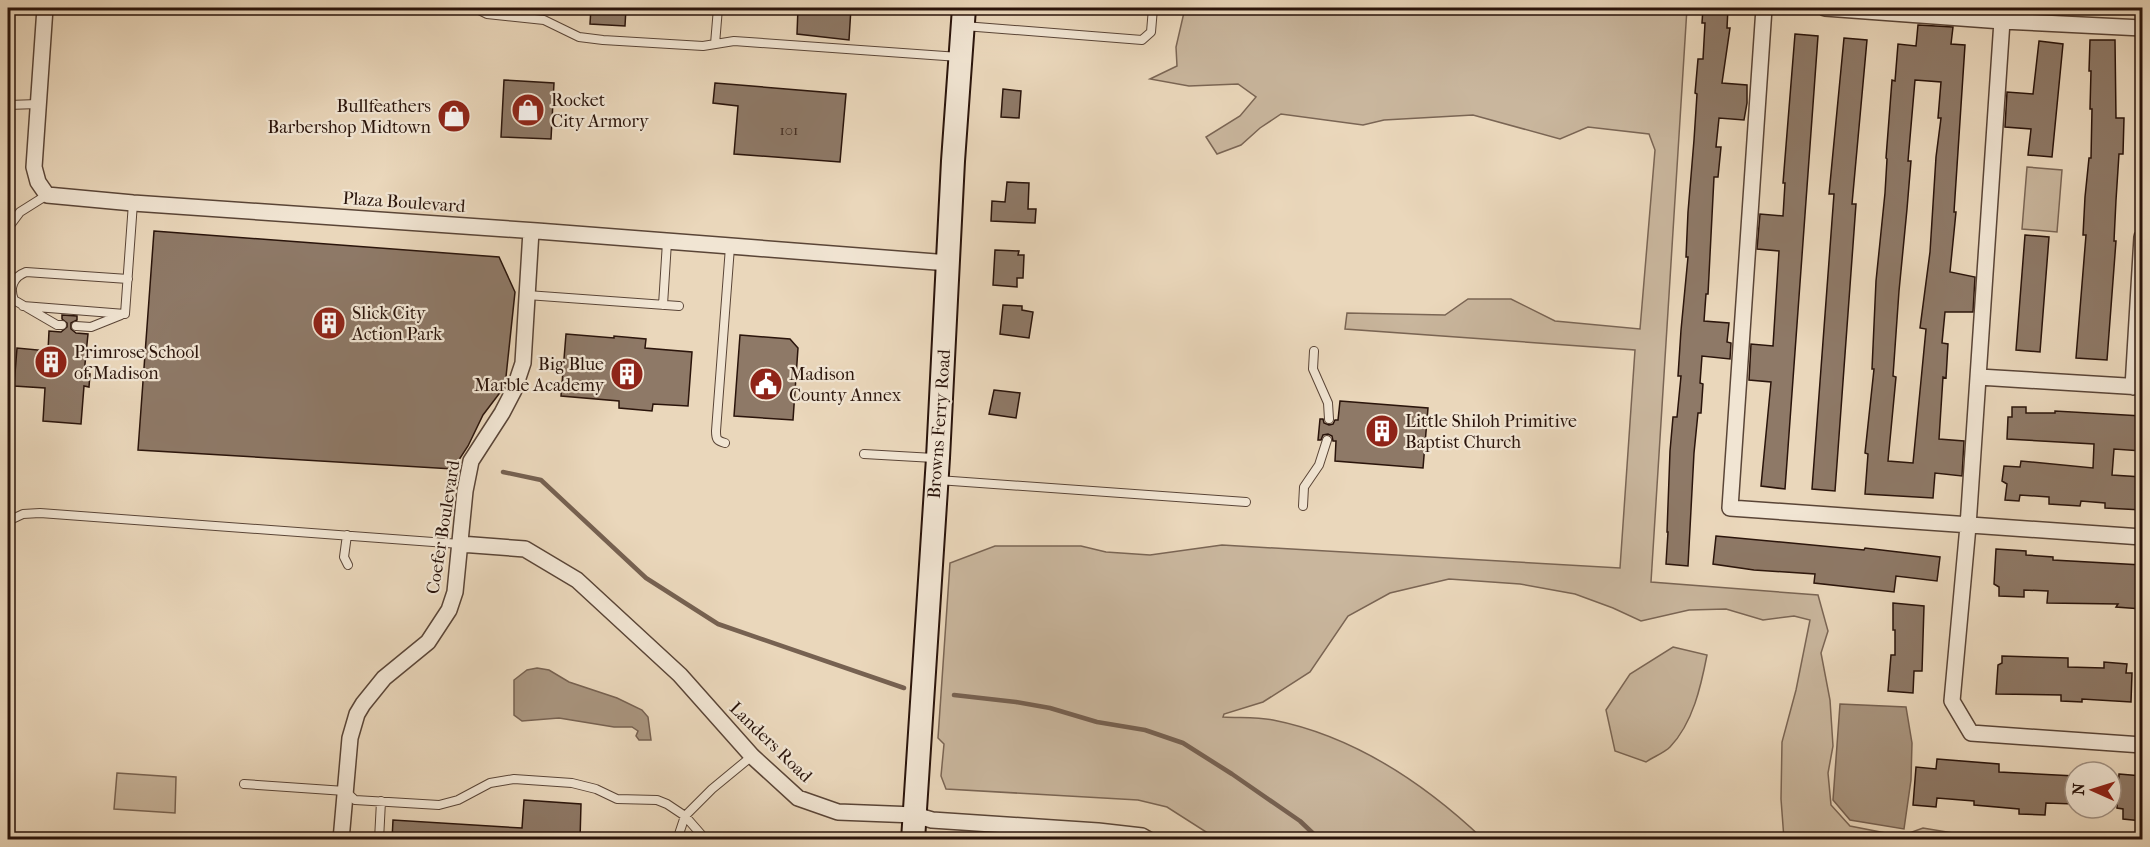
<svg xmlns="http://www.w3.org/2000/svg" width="2150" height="847" font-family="'IM FELL French Canon',serif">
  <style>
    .green { fill: #c9b69d; stroke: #7a6554; stroke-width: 1.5 }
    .water { fill: #a9957f; stroke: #766151; stroke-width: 1.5 }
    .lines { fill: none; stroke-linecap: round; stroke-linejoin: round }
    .stream { stroke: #766151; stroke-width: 4.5 }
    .building { fill: #8e7967; stroke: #2a140b; stroke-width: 1.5; fill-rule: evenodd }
    .service-casing { stroke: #5a4537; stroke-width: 10 }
    .minor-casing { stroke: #5a4537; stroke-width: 18 }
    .secondary-casing { stroke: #2a140b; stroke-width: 26 }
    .service { stroke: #f1e5d3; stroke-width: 8 }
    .minor { stroke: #f1e5d3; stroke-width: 15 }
    .secondary { stroke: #f1e5d3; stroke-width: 22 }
    .labels { text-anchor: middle; stroke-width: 4.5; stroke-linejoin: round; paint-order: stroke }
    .number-label { font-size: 15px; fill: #432d22 }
    .poi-label { font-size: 18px; fill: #2a140b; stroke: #f1e5d3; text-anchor: start }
    .street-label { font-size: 18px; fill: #2a140b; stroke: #f1e5d3 }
  </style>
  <rect width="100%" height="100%" fill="#ead7bb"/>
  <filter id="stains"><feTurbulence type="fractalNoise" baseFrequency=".00333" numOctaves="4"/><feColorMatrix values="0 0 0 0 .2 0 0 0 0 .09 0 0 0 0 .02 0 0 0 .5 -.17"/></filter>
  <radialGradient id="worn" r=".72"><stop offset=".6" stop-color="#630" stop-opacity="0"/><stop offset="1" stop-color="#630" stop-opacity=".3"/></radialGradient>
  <path class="green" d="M1185,8H1687L1651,582L1818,595L1828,631L1821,653L1830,700L1833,746L1828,773L1831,805L1850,826L1901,836L1923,828L1989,839H1784L1781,799L1782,742L1796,690L1810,620L1794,616L1763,620L1726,609L1689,610L1641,621L1613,608L1575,594L1520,584L1449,579L1390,593L1348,616L1310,672L1263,702L1224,714L1223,717C1240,718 1257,717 1273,720C1354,736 1425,784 1483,839H1217L1167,807L1138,800L946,789L941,776L944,744L938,738L950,563L995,546H1081L1106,552L1150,555L1222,545L1620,568L1635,350L1345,329L1347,313L1445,315L1468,299H1511L1555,321L1640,329L1655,150L1649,134L1588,127L1560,139L1473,115L1384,120L1363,125L1281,114L1260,128L1241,145L1217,154L1206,137L1240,116L1256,97L1238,84L1189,86L1150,79L1177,66L1176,47Z
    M2027,167L2062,170L2057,232L2022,229Z
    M1673,647L1707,655C1701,686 1693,723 1670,747C1664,753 1653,757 1646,762L1615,751L1606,710L1630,674Z
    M117,773L176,777L175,813L114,809Z"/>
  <path class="water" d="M537,668L549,670L569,682L617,698L642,710L648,717L651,740H639L636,736L638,731L632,727H614L559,718L522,721L514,715V680L527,670Z
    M1840,704L1906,707L1912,743L1911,780L1904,829L1850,820L1833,800Z"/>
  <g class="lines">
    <path class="stream" d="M503,472L541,480L646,578L718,624L904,688
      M954,695L1016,702L1050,708L1097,722L1145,730L1183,743L1232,774L1300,821L1320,840"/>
  </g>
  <path class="building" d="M591,8H626L625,26L590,24Z
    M798,8H851L849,40L797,34Z
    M1703,8H1728L1727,28H1730L1722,83L1747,85V103L1744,120L1719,118L1716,147H1721L1718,177H1714L1708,294H1706L1704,321L1729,323L1727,342L1731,343L1730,359L1702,356L1700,383L1703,384L1701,413H1698L1694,453L1688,566L1666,564L1668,532H1667L1670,451L1673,417H1677L1681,376H1678L1681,330L1688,257H1686L1688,212L1694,140L1697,94L1695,93L1698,59H1703L1705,23H1702Z
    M1918,25L1953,27L1951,44L1965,45L1954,212H1956L1950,272L1975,277L1973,312H1945L1942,343L1948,344L1946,378L1943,377L1939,439L1964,441L1962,476L1935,473L1933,498L1865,494L1868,454L1865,453L1874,369H1872L1876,281L1885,193L1887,159L1886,158L1892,80L1895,81L1898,44L1916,46ZM1915,80L1941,82L1938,118H1941L1936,157L1930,252L1920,328L1926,329L1913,463L1888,461L1896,377L1893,376L1899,291L1907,209L1911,161H1908Z
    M1795,34L1818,36L1785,489L1761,486L1771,382L1749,380L1751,344L1773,346L1779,251L1757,249L1760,214L1783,216L1785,183H1783Z
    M1844,38L1867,40L1852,204H1856L1835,491L1812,489L1834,194H1829Z
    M2090,40H2115L2116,118H2124L2123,154H2119L2116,200L2114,241H2116L2107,360L2076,358L2086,235H2083L2085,197L2089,158H2091L2092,109H2090L2091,71H2089Z
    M2039,41L2063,44L2052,157L2028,155L2031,129L2005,127L2007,92L2033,94Z
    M504,80L554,83L551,139L501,137Z
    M715,83L846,94L840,162L734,154L738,106L713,103Z
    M1003,89L1021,91L1019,118L1001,117Z
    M1007,182L1029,183L1028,209H1036L1035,223L991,221L992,201L1005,202Z
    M154,231L499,257L515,292L505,386L483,415L468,446L453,469L138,450Z
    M2025,235L2049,237L2040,352L2016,350Z
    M995,250L1019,251L1018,255H1024L1023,278H1017V287L993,285Z
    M1003,305L1022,306V310L1033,312L1029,338L1000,334Z
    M62,315L77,316V320L71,323V329L76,333L88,334L84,374H90L89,387L84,386L81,424L43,421L45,388L14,386L17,348L48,351L49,331L61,332L67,327V323L62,319Z
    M566,334L614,338V336L646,339L645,348L692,352L688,406L653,404L652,411L619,408V401L561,396Z
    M740,335L790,339L798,348L793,420L734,416Z
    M994,390L1020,393L1016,418L989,414Z
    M1340,401L1428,408L1423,468L1335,461L1336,441H1333L1332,436L1328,434L1323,435L1321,440H1318L1320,419H1323L1324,423L1329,425L1333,424L1335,420H1338Z
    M2012,407H2026V413H2055V411L2142,416V451L2114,449L2112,475L2142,477V510L2105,508V503L2081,501L2080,506L2049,504V497L2020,495L2019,501L2005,500L2007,484L2002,481L2004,466L2020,467L2021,461L2093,468L2094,444L2007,439L2008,417H2012Z
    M1716,536L1864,550L1865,548L1940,557L1937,581L1896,576L1894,592L1814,583L1815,574L1754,570L1713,564Z
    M1996,549L2026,551V555L2053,557V560L2142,565V609L2116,607L2118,604L2047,603L2048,591L2024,590V597L1999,596V587L1994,584Z
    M1893,603L1924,606L1922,671H1914L1913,693L1888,691L1891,655H1895V630H1893Z
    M2002,656L2068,658V667L2104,668V662L2127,664L2126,673H2132L2131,702L2082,699V702L2061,701V695L1996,694L1998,665L2002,663Z
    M1937,759L1999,764V772L2075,776V804L2046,803L2045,815L2019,814V809L1974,805V801L1937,798L1936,807L1913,805L1916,767L1936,769Z
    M2119,774L2142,776V821L2123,819V809L2117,808Z
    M524,800L581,804L580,840H392L393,820L522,828Z"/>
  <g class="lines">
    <g class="service-casing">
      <path id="service" d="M475,8L487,14L544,20L579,37L603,40L703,46L734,41L959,57
        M964,26L1142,40L1151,32L1153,8
        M715,44L718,8
        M8,105L38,104
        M8,228L20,212L47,195
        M527,295L679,306
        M663,305L667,242
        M23,306L125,314L133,203
        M62,325H57L14,300C9,288 13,277 26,272L128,279
        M76,326L91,327L121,315
        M1314,351L1313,369L1328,403L1329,419
        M725,443C717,441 716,439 716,431L730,247
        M864,454L934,458
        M938,480L1246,502
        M1303,506L1304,487L1319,465L1327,440
        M8,521L23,514L40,513L460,544
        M347,535L344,557L348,565
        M244,784L345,791L355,800L439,805L458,800L490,783L514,779L572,783L596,789L617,799L657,800L667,804L685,816L706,840
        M379,840L381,801
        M677,840L685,816L712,789L752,756"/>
    </g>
    <g class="minor-casing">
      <path id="minor" d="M45,8L34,167L38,182L47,195L133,203L537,231L949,263
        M1764,8L1730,508L2142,537
        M1825,8L2002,21L2142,28
        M2002,21L1968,526L1952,701L1971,733L2142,745
        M1979,377L2142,387
        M2133,387L2142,237
        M460,544L525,549L577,580L680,675L752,756L798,798L838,812L915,815L932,820L1098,831L1142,836L1149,840
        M341,840L350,738L357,714L363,704L384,678L428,642L449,610L455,592L465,491L471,461L502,413L514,390L523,363L531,231"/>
    </g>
    <g class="secondary-casing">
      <path id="secondary" d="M913,840L938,458L953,161L964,8"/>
    </g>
    <use href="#service" class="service"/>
    <use href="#minor" class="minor"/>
    <use href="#secondary" class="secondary"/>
  </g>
  <defs>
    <g id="shop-disc" transform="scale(1.725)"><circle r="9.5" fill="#8f2418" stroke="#f1e5d3"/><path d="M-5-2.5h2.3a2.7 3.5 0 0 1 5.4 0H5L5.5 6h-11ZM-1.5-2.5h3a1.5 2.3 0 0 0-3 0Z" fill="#fff"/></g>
    <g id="building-disc" transform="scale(1.725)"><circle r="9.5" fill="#8f2418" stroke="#f1e5d3"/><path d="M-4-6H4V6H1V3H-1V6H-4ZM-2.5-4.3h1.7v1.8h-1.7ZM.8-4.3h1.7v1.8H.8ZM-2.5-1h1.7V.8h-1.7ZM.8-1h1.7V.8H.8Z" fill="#fff"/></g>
    <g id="civic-disc" transform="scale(1.725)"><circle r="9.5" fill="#8f2418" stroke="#f1e5d3"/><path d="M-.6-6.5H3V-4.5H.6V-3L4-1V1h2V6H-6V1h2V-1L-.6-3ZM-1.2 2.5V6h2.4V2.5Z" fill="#fff"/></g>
  </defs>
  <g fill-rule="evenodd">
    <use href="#shop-disc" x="528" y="110"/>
    <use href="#shop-disc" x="454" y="116"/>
    <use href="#building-disc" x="329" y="323"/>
    <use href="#building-disc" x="51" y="362"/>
    <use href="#building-disc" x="627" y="374"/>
    <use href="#civic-disc" x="766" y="384"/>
    <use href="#building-disc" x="1382" y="431"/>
  </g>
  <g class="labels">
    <g class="number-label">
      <text x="789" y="135">101</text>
    </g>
    <g class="poi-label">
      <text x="551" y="106">Rocket<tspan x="551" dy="21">City Armory</tspan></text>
      <text x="431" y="112" text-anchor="end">Bullfeathers<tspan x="431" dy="21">Barbershop Midtown</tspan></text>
      <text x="352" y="319">Slick City<tspan x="352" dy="21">Action Park</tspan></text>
      <text x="74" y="358">Primrose School<tspan x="74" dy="21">of Madison</tspan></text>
      <text x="604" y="370" text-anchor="end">Big Blue<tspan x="604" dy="21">Marble Academy</tspan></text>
      <text x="789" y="380">Madison<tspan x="789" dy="21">County Annex</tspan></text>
      <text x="1405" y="427">Little Shiloh Primitive<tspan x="1405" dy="21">Baptist Church</tspan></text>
    </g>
    <g class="street-label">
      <text transform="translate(404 202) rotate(4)" y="6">Plaza Boulevard</text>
      <text transform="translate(939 424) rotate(-86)" y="6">Browns Ferry Road</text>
      <text transform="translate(443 527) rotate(-81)" y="6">Coefer Boulevard</text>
      <text transform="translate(771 742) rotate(44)" y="6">Landers Road</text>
    </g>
  </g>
  <rect width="2150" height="847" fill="none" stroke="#ead7bb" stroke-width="30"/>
  <rect x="9" y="9" width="2132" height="829" fill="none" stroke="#2a140b" stroke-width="3"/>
  <rect x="15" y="15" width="2120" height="817" fill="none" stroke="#2a140b" stroke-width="1.5"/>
  <g transform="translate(2093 790) rotate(273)"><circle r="28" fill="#f1e5d3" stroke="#a19183" stroke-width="1.5"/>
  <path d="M0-4.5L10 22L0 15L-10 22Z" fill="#8f2418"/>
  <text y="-9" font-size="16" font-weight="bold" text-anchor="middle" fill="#2a140b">N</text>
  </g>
  <rect width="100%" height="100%" filter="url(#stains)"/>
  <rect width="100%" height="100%" fill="url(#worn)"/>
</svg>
